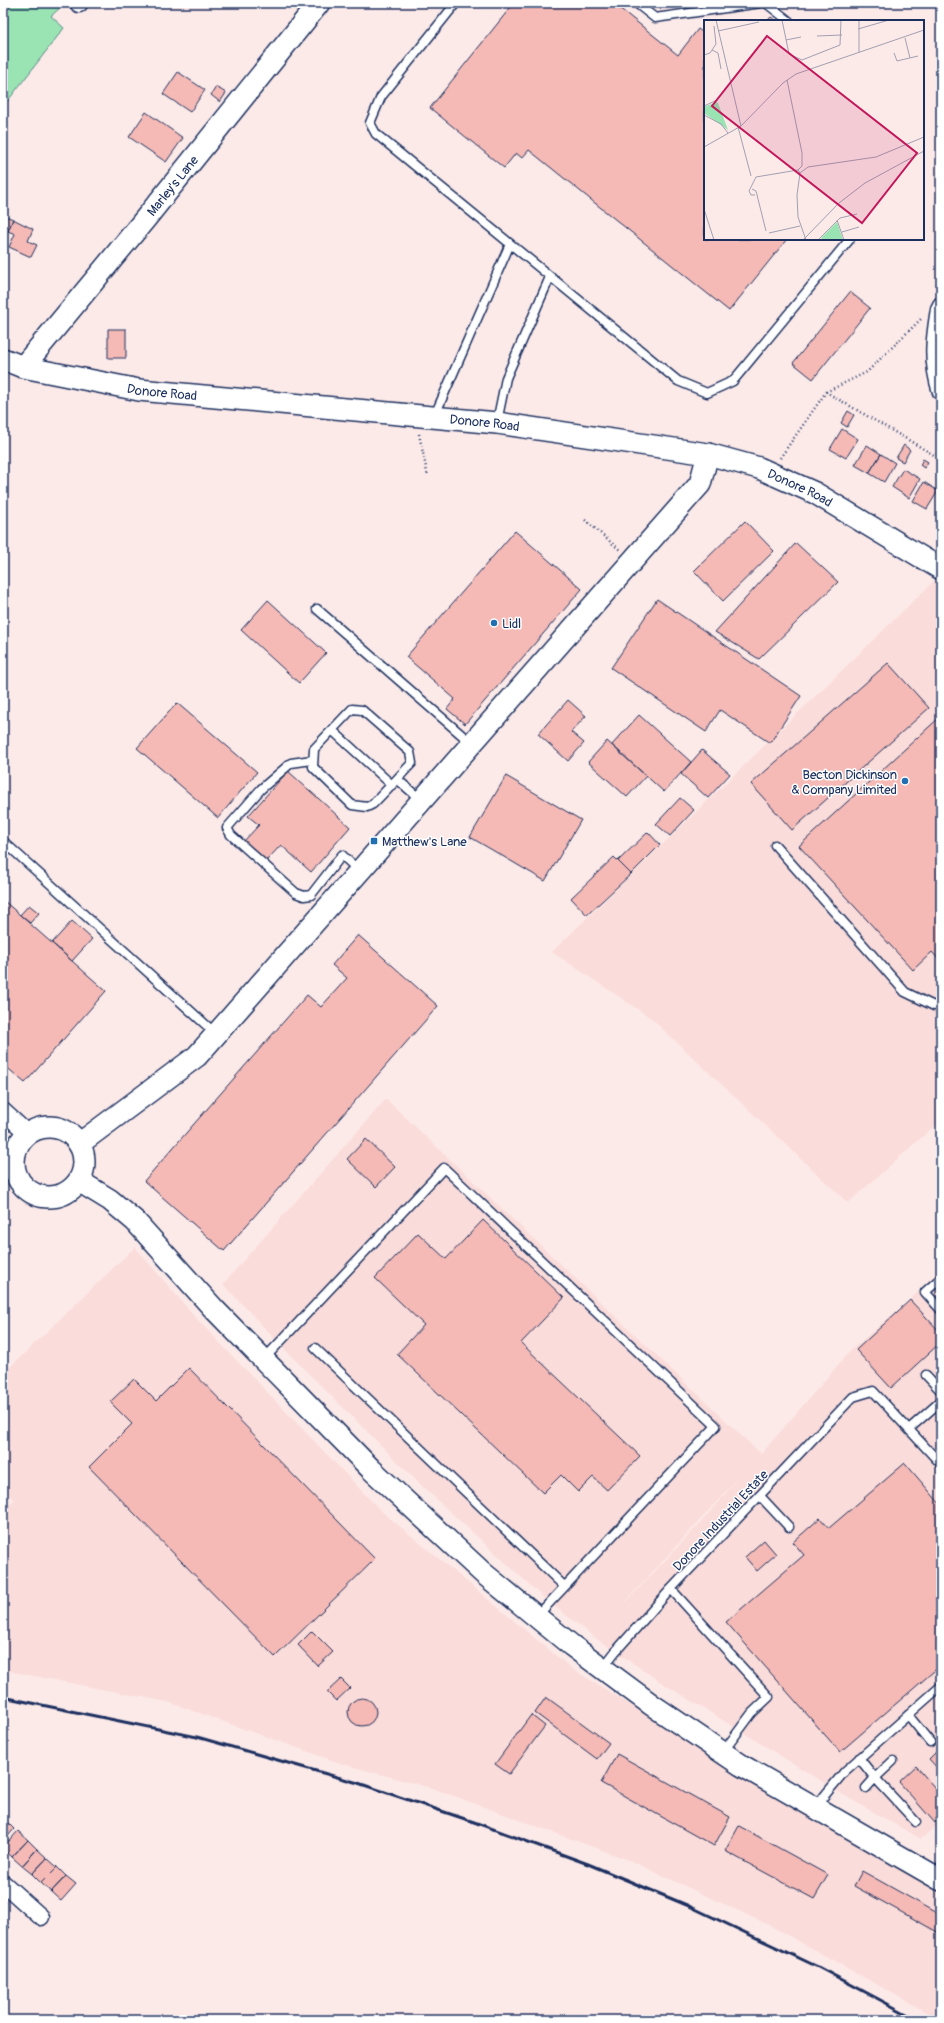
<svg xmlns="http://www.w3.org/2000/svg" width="944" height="2023" font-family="Pangolin,sans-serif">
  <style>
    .built { fill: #fadcda; fill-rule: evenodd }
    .green { fill: #9ae3b3; stroke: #5a8988 }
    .building { fill: #f5bab6; stroke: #1b2f5e }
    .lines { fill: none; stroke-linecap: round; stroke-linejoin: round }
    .service-casing { stroke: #1b2f5e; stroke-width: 11 }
    .minor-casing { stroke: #1b2f5e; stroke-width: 19 }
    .tertiary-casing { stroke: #1b2f5e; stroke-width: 24 }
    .path { stroke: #1b2f5e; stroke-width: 2.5; stroke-dasharray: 1 3; stroke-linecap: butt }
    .service { stroke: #fff; stroke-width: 8 }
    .minor { stroke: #fff; stroke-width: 16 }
    .tertiary { stroke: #fff; stroke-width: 21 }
    .rail { stroke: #1b2f5e; stroke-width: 3 }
    .poi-dot { fill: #1f6fb2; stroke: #fff; stroke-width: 1.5 }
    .labels { text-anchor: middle; stroke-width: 3; stroke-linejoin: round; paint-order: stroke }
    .street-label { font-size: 13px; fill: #1b2f5e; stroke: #fff }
    .poi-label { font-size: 13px; fill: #1b2f5e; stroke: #fff; text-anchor: start }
    .inset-road { fill: none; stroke: #a29fb1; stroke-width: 1 }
    .view { fill: #c2185b; fill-opacity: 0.15; stroke: #c2185b; stroke-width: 2 }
    .inset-edge { fill: none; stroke: #1b2f5e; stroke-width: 2 }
  </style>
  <rect width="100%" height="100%" fill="#fceae9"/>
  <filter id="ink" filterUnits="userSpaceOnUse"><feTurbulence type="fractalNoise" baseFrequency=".025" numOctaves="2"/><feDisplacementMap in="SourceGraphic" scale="8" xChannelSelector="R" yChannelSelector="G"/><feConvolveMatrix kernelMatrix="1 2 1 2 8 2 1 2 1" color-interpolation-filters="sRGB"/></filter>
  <g filter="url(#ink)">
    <path class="built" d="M284,3H303L297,12Z
      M934,581L941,585V1120L848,1203L651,1018L552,952Z
      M386,1099L761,1454L852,1349L910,1300L941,1268V1822L921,1839L852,1800L661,1682L594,1637L543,1597L422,1486L290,1355L223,1284ZM742,1474L702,1521L626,1602V1601Z
      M135,1247L194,1316L380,1510L572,1669L941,1894V2020L771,1926L629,1860L435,1789L343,1764L168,1702L3,1670V1512L14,1500L3,1488V1374Z"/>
    <path class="green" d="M3,3H61L62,6L51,16L64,28L3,107Z"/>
    <path class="building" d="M514,3H613L678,55L698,29L705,34V239H787L729,311L529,150L522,158L516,153L504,168L430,108Z
      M771,17L776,21H767Z
      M178,72L205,90L190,112L163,94Z
      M216,87L226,93L220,102L211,95Z
      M146,112L183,138L166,162L129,137Z
      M3,215L13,219L8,231L3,229Z
      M13,219L33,229L28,241L37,245L31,257L9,247L15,234L8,231Z
      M850,292L870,308L813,379L793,363Z
      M108,329H126V358H108Z
      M848,411L854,415L847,427L841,423Z
      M842,429L858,439L846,458L830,449Z
      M867,445L881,454L869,473L855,465Z
      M904,445L910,450L903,462L896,458Z
      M881,454L895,463L884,482L869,473Z
      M923,459L928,462L924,468L920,465Z
      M903,469L920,479L909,498L892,487Z
      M924,482L938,491L927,509L913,501Z
      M941,508V518L937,515Z
      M745,521L774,551L723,601L694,571Z
      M515,531L582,589L465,724L447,709L455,699L406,657Z
      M796,543L838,582L759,659L715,632Z
      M657,599L801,696L770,743L720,710L706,732L611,668Z
      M268,600L326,653L299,683L241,630Z
      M888,663L929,708L792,830L751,784Z
      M568,700L586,716L571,732L584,743L568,761L538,734Z
      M177,703L257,772L218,818L137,748Z
      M639,715L691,762L664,792L612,745Z
      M941,716V962L932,952L913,970L799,846Z
      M607,741L646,776L627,797L588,762Z
      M702,750L730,774L708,798L681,774Z
      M288,771L350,827L311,872L281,845L266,861L244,841L259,825L248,816Z
      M506,776L581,820L545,881L470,837Z
      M680,798L694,810L670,836L656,824Z
      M648,832L660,845L631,874L618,861Z
      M614,857L631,874L587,915L571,898Z
      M3,900L106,991L25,1083L3,1064Z
      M29,905L39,913L30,923L20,915Z
      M72,921L92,939L72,961L52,943Z
      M358,935L438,1006L224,1251L144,1181L307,995L321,1007L347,978L332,965Z
      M366,1139L395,1167L376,1187L347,1159Z
      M483,1220L564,1298L521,1343L640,1456L607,1490L593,1477L578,1492L561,1475L543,1493L397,1354L424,1325L375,1278L418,1233L446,1259Z
      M910,1300L941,1333V1342L891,1388L856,1350Z
      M189,1368L375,1559L275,1657L89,1467L132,1424L110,1402L134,1379L156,1401Z
      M905,1463L941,1505V1665L840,1752L726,1622L804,1555L793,1542L820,1518L829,1528Z
      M764,1540L776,1554L757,1571L745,1557Z
      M312,1631L333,1652L318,1666L298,1645Z
      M341,1679L350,1688L336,1701L327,1692Z
      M546,1697L609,1743L597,1759L535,1713Z
      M348 1712a14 14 0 1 1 28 0a14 14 0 1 1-28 0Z
      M531,1715L545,1726L509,1774L495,1764Z
      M941,1747V1772L929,1759Z
      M617,1754L730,1817L714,1846L601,1783Z
      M916,1766L941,1795V1817L935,1823L899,1782Z
      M5,1820L14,1829L3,1842V1822Z
      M739,1826L828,1875L814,1899L725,1851Z
      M18,1831L28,1840L12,1857L3,1848Z
      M28,1840L37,1849L22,1866L12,1857Z
      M37,1849L47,1858L32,1874L22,1866Z
      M47,1858L57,1867L41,1883L32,1874Z
      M57,1867L66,1876L51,1892L41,1883Z
      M862,1871L941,1915V1934L854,1886Z
      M66,1876L76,1884L61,1901L51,1892Z
      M3,1920L10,1927L3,1935Z"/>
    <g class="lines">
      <g class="service-casing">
        <path id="service" d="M456,3L381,97L370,123L376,134L678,381L707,393L733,381L850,239
          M636,3L655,18L761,3
          M766,3L789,21
          M434,417L510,244
          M497,422L506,378L550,277
          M317,609L471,743
          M332,730L392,785
          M312,760L291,763L261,789L227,828L231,835L296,893L304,896L311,895L342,855L359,871
          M397,779L412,763L410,752L362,710L352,709L314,749L313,767L352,805L367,807L373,804L397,779L421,800
          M3,841L216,1034
          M775,845L905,992L934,1006L941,1003
          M941,1278L925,1292L941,1310
          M315,1348L564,1586
          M264,1359L444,1168L716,1426L537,1616
          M926,1375L941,1391
          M909,1429L941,1401
          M760,1496L789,1527
          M602,1669L615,1652L671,1589
          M908,1715L930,1742
          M723,1752L752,1713L769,1697L671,1589L853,1397L873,1391L941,1464
          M859,1758L875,1778L893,1761
          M866,1788L875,1778L916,1822
          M815,1807L845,1771L941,1686"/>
      </g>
      <g class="minor-casing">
        <path id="minor" d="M78,3L79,4
          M941,305L939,309C934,340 931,361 941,392
          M3,1111L28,1134
          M3,1883L41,1917"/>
      </g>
      <g class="tertiary-casing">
        <g id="tertiary">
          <path id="s1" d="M3,359L23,367L139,390L497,423L708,454L759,468L815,493L941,569"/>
          <path id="s2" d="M23,367L146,218L319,3"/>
          <circle cx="49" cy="1162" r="35"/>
          <path d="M79,1144L197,1056L700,484L708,454"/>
          <path d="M79,1181L110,1200L135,1221L214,1309L372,1470L483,1573L571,1645L652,1705L741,1765L941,1880"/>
        </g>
      </g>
      <path class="path" d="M826,392L867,372L921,319
        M419,434L428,477
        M780,458L826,392L934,455L941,453
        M585,520L620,550"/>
      <use href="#service" class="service"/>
      <use href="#minor" class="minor"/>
      <use href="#tertiary" class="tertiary"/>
      <path class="rail" d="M3,1697L197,1737L358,1783L474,1822L588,1864L689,1906L818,1967L918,2020"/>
    </g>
  </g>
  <g class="poi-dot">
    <circle cx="494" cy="623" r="4"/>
    <circle cx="905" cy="781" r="4"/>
    <rect x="370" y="837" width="8" height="8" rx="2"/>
  </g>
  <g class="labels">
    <g class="street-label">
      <text dy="5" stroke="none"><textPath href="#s2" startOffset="235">Marley's Lane</textPath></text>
      <text dy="5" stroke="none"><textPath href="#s1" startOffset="163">Donore Road</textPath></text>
      <text dy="5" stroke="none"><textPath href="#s1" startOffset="487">Donore Road</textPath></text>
      <text dy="5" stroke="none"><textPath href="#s1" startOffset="811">Donore Road</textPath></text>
      <text transform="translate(720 1520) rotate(-47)" y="5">Donore Industrial Estate</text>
    </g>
    <g class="poi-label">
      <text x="502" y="628">Lidl</text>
      <text x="897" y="779" text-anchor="end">Becton Dickinson<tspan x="897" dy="15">&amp; Company Limited</tspan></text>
      <text x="382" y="846">Matthew's Lane</text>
    </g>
  </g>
  <g transform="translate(704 20)">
    <rect width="220" height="220" fill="#fceae9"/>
    <path d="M12,82L14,83L24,110L0,93V87ZM133,202L139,220H119L117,218Z" fill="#9ae3b3"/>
    <path class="inset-road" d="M12,0L37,106M78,0L85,34L98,40L136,25L137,0M155,0V32M154,9L185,0M14,11L55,2M113,16L138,15M201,18L206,38M82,20L97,17M8,30L14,33L17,49M190,33L193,41L214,36M0,35L6,33L12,24L10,6M0,86L13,80M0,95L17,104L24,113M34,107L47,156M0,127L37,106L79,63L92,54L220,10M94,150L96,153L93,175L94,197L102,220M96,153L104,147L172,137L220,117M48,169L52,171L62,211M51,175H47L45,171L52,157L94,150L98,146V133L83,60M0,189L10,220M133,200L140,220M138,212L155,207M65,213L96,206M99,220L135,183L161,163L220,131M114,220L136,198L153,194"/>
    <path class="view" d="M63,16L213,133L158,203L8,86Z"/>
    <rect width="220" height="220" class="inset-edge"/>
  </g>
  <rect width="944" height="2023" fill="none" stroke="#fff" stroke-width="16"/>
  <rect x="8" y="8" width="928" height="2007" fill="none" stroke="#1b2f5e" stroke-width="1.5" filter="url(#ink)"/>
</svg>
